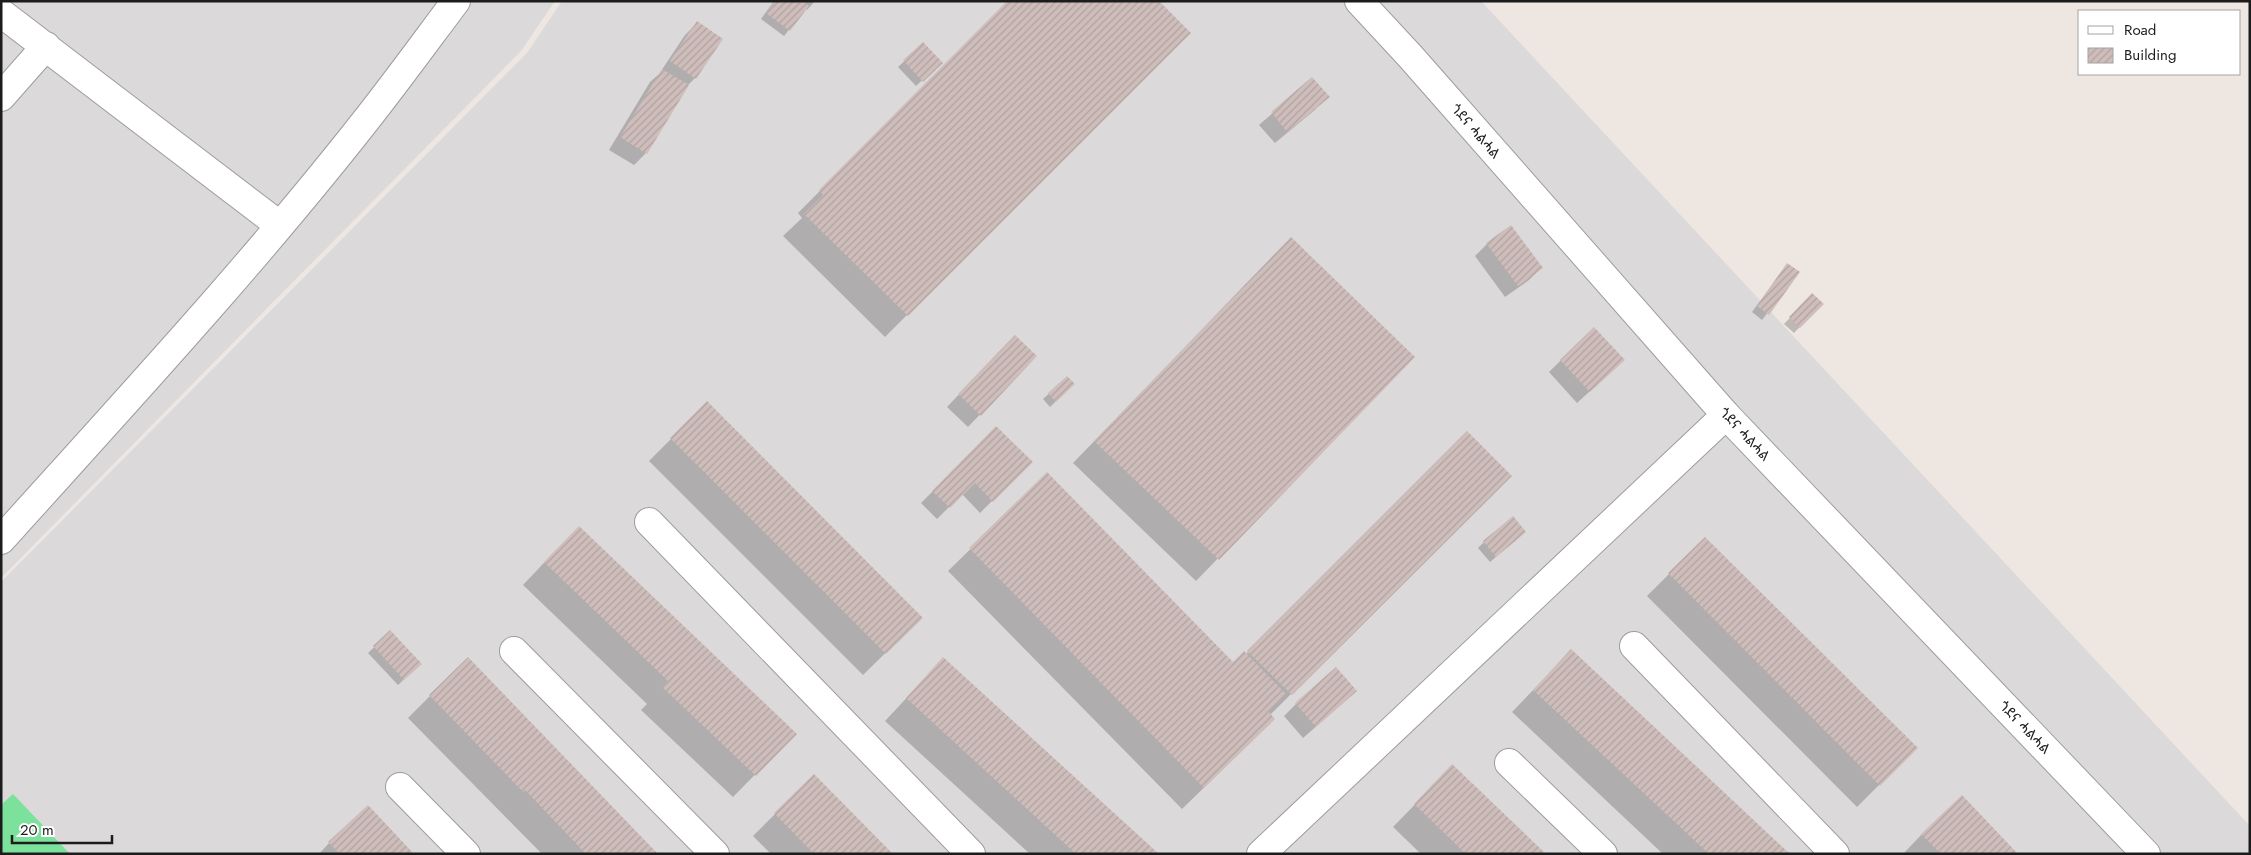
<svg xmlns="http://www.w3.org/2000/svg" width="2251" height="855" font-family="Jost,'Noto Sans Ethiopic',sans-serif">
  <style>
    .residential { fill: #dbd9da }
    .pitch { fill: #7be19b }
    .shadow { fill: #0003 }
    .building { fill: url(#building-hatch) }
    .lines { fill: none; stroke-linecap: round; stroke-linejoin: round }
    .minor-casing { stroke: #9d9d9d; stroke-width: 30 }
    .tertiary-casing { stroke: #9d9d9d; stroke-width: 30 }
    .minor { stroke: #fff; stroke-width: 28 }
    .tertiary { stroke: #fff; stroke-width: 28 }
    .labels { text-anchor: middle; stroke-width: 5; stroke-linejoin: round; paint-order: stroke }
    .street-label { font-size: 14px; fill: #1c1c1c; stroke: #fff }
  </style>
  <defs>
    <pattern id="building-hatch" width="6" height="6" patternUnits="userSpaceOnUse" patternTransform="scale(1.25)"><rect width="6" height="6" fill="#cebdbb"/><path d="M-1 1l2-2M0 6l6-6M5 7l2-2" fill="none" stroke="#b0a2a0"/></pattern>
  </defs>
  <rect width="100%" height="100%" fill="#eee6e1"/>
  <path class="residential" d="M1,1H555L521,51L1,578Z
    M562,1H1481L2250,826V854H1V582L527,53Z"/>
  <path class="pitch" d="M13,794L70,854H1V805Z"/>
  <path class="shadow" d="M774,1H815L807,10L806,8L784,36L761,19Z
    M1009,1L1189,33L885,337L783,236L802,218L798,213Z
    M697,23L722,39L695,78L686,87L646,153L634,165L609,150L650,82L659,74L685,35Z
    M923,44L941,63L916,86L898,67Z
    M1312,79L1316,109L1275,143L1259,125Z
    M1487,244L1541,268L1529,280L1505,297L1475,256Z
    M1269,261L1413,357L1196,581L1073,463Z
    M1782,271L1798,273L1762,320L1752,312Z
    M1812,295L1822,304L1794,333L1784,324Z
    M1003,348L1036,356L968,427L947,407Z
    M1561,360L1611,372L1577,403L1549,372Z
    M1067,377L1074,384L1050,407L1043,399Z
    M707,403L921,618L863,675L649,461Z
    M996,428L1031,462L980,513L962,494L937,519L921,503Z
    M1467,433L1510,476L1270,715L1252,741L1182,809L948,571L1047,474L1233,663L1246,654Z
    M1518,538L1490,562L1478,548L1484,542Z
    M1705,538L1916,748L1857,807L1647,596Z
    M557,549L795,734L733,797L641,710L647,704L523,585Z
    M390,632L420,664L398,685L368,653Z
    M1571,651L1788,854H1663L1512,712Z
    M467,659L656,854H542L408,718Z
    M943,659L1157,854H1030L885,721Z
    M1343,703L1303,738L1284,716L1296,704Z
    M814,775L891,854H771L753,836Z
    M1431,788L1544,854H1421L1393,827Z
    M1922,834L2016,854H1903Z
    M329,843L412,854H319Z"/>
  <path class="building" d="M775,1H803L809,6L790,31L766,13Z
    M1007,1H1159L1191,33L908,316L804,214L823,195L819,190Z
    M697,21L723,39L696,79L670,61Z
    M923,42L943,63L923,82L903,60Z
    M662,69L689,85L647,154L620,137Z
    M1312,77L1330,97L1287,132L1271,112Z
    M1511,225L1543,268L1518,286L1486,243Z
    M1291,237L1415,357L1219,560L1094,441Z
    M1787,263L1800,272L1769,315L1757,306Z
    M1812,293L1824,304L1800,328L1789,317Z
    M1594,327L1625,360L1590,392L1560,360Z
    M1015,335L1037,356L981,416L958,394Z
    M1067,376L1075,384L1056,402L1048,393Z
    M707,401L923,618L886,654L670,438Z
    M996,426L1033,462L993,502L975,483L950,508L932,491Z
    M1467,431L1512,476L1292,695L1247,651Z
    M1047,472L1233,662L1244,651L1286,694L1268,711L1275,719L1204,788L969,548Z
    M1513,516L1526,532L1496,557L1483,541Z
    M579,526L797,734L756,776L662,687L668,681L544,562Z
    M1705,537L1918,748L1880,786L1668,573Z
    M390,630L422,664L404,680L373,646Z
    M1571,649L1790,854H1709L1533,690Z
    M468,657L658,854H586L525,790L523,792L429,695Z
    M943,657L1159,854H1076L906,698Z
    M1336,667L1357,691L1316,727L1295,703Z
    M1452,764L1546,854H1466L1414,804Z
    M814,774L893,854H814L774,813Z
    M1962,795L2018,854H1941L1921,834Z
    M368,805L414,854H340L328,842Z"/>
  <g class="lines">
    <g class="minor-casing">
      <path id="minor" d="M1,13L279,225
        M1,97L46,46
        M649,522L971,854
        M1,540C128,399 258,259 374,110C402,74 429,37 456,1
        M1634,646L1835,854
        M514,651L715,854
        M1509,763L1603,854
        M400,787L466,854
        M1261,854L1726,415"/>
    </g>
    <g class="tertiary-casing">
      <path id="tertiary" d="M1359,1L1410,56L1726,415L2146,854"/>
    </g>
    <use href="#minor" class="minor"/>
    <use href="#tertiary" class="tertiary"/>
  </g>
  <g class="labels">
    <g class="street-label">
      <text transform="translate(1476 131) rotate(49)" y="5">ጎደና ሓልሓል</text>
      <text transform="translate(1745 434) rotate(47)" y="5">ጎደና ሓልሓል</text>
      <text transform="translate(2025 727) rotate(46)" y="5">ጎደና ሓልሓል</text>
    </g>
  </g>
  <rect width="2251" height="855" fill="none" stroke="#1c1c1c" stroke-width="5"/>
  <rect x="2078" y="10" width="162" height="65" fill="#ffffff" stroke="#a4a4a4"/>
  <rect x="2088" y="26" width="25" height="8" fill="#ffffff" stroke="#a4a4a4"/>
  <text x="2124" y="35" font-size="15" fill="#1c1c1c">Road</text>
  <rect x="2088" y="48" width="25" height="15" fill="url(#building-hatch)" stroke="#a4a4a4"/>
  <text x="2124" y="60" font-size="15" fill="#1c1c1c">Building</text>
  <path d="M12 835v8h100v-8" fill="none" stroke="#1c1c1c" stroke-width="2.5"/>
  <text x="20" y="835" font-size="15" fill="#1c1c1c" stroke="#ffffff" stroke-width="4" paint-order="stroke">20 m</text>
</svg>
